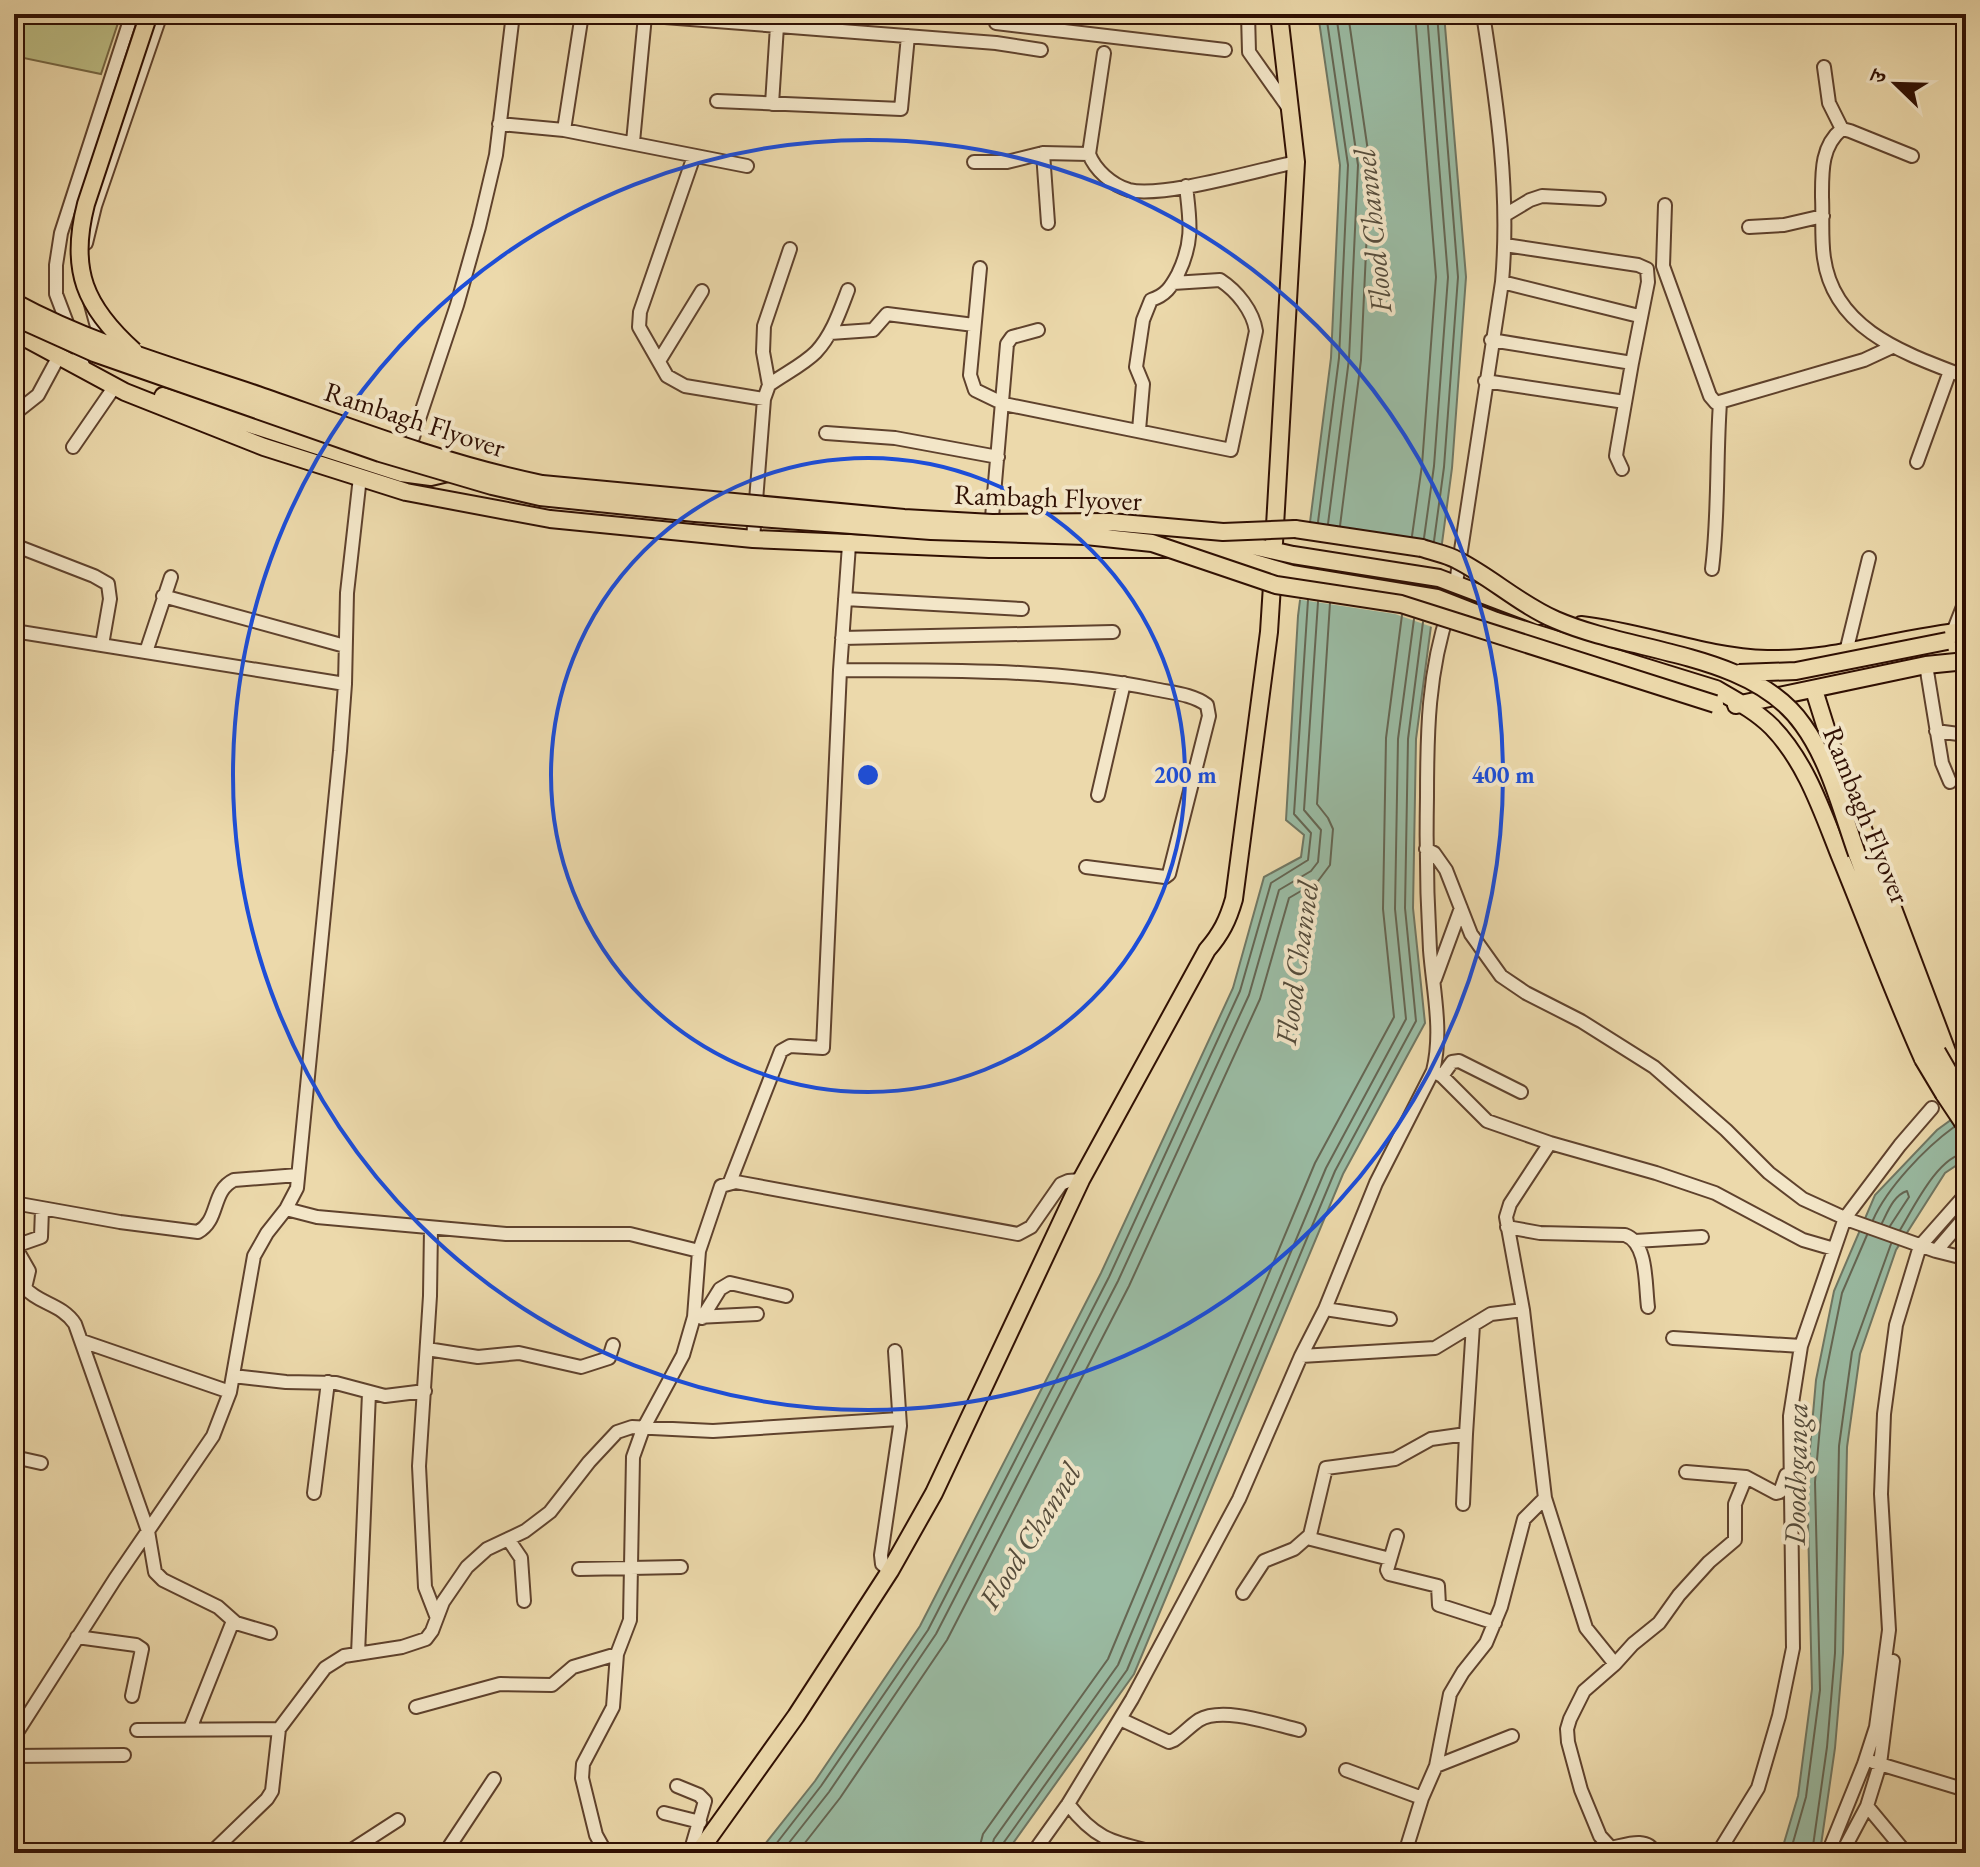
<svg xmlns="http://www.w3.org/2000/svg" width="1980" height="1867" font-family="'EB Garamond','Noto Serif Devanagari',serif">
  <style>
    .green { fill: #bdbe85; stroke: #766744; stroke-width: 2 }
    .water { fill: #9abba3; stroke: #707763; stroke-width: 2 }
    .pier { fill: #ecd9ab }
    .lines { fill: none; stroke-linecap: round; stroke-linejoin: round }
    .shore { stroke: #656653; stroke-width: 2 }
    .minor-casing { stroke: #5f422d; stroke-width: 16 }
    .major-casing { stroke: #301003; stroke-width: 20 }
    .minor { stroke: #f3e6c8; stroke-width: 12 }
    .major { stroke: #ecd9ab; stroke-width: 16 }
    .major-bridge-casing { stroke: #301003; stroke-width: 20; stroke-linecap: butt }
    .major-bridge { stroke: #ecd9ab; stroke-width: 16 }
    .ring { fill: none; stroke: #1d4ed8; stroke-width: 4 }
    .labels { text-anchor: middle; stroke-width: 8; stroke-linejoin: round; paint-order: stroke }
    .street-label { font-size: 28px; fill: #301003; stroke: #f3e6c8 }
    .water-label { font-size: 30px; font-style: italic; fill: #554c3b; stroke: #f3e6c8 }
    .centre { fill: #1d4ed8; stroke: #f3e6c8; stroke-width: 4 }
    .ring-label { font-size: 24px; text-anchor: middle; font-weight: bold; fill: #1d4ed8; stroke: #f3e6c8; stroke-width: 8; stroke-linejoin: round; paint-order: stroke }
  </style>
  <rect width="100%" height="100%" fill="#ecd9ab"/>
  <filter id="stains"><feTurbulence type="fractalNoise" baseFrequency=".0025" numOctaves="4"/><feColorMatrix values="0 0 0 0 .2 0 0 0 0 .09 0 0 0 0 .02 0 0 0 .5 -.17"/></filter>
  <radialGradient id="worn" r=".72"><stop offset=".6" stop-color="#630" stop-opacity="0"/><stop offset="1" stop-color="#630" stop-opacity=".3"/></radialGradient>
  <path class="green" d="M14,14H121L101,74L14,56Z"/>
  <path class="water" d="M1318,14H1444L1466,277L1452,468L1416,739L1413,908L1425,1023L1343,1174L1134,1674L1006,1853H758L815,1781L920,1626L1101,1273L1233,988L1264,877L1301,857L1304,835L1286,820L1298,616L1331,358L1340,165Z
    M1966,1109V1159L1945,1173L1896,1250L1860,1354L1847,1447L1843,1653L1835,1748L1820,1852L1781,1853L1798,1796L1812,1689L1807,1482L1816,1380L1834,1291L1875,1195L1937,1130Z"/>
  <path class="pier" d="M1305,528L1445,551L1435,628L1395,614L1296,599Z"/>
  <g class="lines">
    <path class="shore" d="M1318,522L1339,358L1348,165L1326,14
      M1328,524L1349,359L1358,165L1336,14
      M1340,526L1361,360L1370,165L1348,14
      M1412,536L1422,465L1436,277L1415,14
      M1424,538L1434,466L1448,277L1427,14
      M1434,541L1444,467L1458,277L1437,14
      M1873,1220C1887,1188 1925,1148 1954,1127
      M1882,1223C1888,1211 1894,1195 1907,1191L1909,1197L1890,1226
      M1900,1230C1914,1207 1938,1156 1966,1153
      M769,1853L821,1786L928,1630L1109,1277L1240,991L1271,883L1308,860L1311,833L1294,814L1308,600
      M781,1853L829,1792L936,1634L1118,1281L1249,995L1279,890L1311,871L1318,862L1321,830L1304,810L1318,602
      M797,1853L840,1798L947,1640L1129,1286L1260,999L1289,898L1318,881L1330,865L1333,829L1328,818L1317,804L1330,603
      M978,1853L983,1834L1108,1659L1315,1163L1394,1017L1383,909L1386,738L1402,615
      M990,1853L994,1839L1118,1665L1326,1168L1406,1019L1395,909L1398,739L1414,619
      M1000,1853L1002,1845L1127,1670L1335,1171L1416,1021L1405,908L1408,739L1423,622
      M1790,1853L1806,1797L1820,1690L1815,1482L1824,1382L1842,1293L1867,1235
      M1812,1853L1827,1747L1835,1653L1839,1446L1852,1352L1891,1244"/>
    <g class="minor-casing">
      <path id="minor" d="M626,14L996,43L1041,50
        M996,14V23L1225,50
        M1248,14L1249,52L1290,110
        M1824,67L1829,103L1842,129
        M717,101L901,109L908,36
        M772,104L777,26
        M499,124L564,130L747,166
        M564,130L582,14
        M633,142L645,16
        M1043,153L1048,223
        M1089,154C1095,170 1112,185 1129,190C1163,198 1258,170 1296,162
        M694,156L640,312L639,327L667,376L685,386L764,399
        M1912,156L1850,131L1842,129C1821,146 1822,172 1822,197C1823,217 1821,238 1824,258C1834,331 1907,354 1966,377
        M974,162H1007L1043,153L1089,154L1104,53
        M1665,205L1663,266L1710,396L1716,403L1864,360L1892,347
        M1505,215L1530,200L1542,196L1599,199
        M1749,227L1784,225L1823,216
        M86,243L95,206L161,14
        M980,268L970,375L975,390L1004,404L1231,450L1256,331C1253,311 1237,291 1220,280L1173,283
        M1502,282L1639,316
        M90,301L102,345
        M830,333L873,330L887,314L974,325
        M1491,340L1632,363L1648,282L1647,269L1638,265L1505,245
        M659,361L702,291
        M84,368L56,294V265L61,233L132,14
        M1485,381L1625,402
        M769,385L763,352L764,326L790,249
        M14,414L38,395L59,356
        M1139,430L1143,384L1136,367L1143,320L1151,300C1166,295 1171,287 1178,274C1194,241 1190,221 1186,186
        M826,433L895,438L998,457
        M73,447L115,386
        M409,449L457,305L479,227L496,155L513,14
        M1917,462L1950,371
        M1622,469L1616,456L1617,449L1632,363
        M991,529L1007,344L1012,337L1038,330
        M753,539L764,399L769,385C784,374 803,365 816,352C832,335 840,311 848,290
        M14,545L94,576L108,584L110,599L102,645
        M1712,569C1719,513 1716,458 1720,403
        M1456,583L1502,282C1510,191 1497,104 1483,14
        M163,596L345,646
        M845,599L1022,609
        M14,631L345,684
        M1953,632L1966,599
        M842,638L1113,632
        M146,652L171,577
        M1846,652L1869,558
        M1926,665L1942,763L1950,782
        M840,670C944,671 1051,668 1154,689C1172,693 1192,694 1207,705L1209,716L1169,874L1165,877L1086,867
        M1936,731L1966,735
        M1098,795L1124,683
        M1426,849L1434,853L1446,870L1471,934L1501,976L1526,993L1581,1021L1654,1067L1726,1130L1769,1173L1803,1199L1849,1220L1936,1251L1960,1257L1966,1254
        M1435,979L1461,908
        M1433,1071L1442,1076L1487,1121L1550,1143L1656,1173L1715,1193L1803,1240L1834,1249
        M1442,1076L1452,1062L1459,1061L1521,1092
        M730,1182L781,1051L790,1046L823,1048L840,670L849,545
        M14,1203L120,1222L198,1232C220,1220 211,1191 234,1180L298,1175
        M42,1209L41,1237L21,1244L17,1250L29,1271L25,1288C39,1304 62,1304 75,1324L148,1531L155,1572L163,1580L218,1607L236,1623L270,1633
        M286,1209L317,1217L506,1234H630L699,1251
        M1507,1227L1540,1233L1625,1235C1648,1243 1645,1285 1648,1307
        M431,1228L430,1296L419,1466L425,1587L437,1618
        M1635,1241L1702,1237
        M1936,1251L1966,1216
        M1325,1309L1390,1319
        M697,1317L757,1314
        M702,1318L720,1289L730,1283L786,1296
        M1673,1338L1801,1346
        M82,1341L230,1392
        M427,1349L478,1357L519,1353L581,1367L609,1358L613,1345
        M1301,1356L1435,1348L1491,1314L1523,1310
        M233,1376L286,1382L336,1383L385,1396L425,1391
        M14,1457L41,1463
        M1686,1472L1746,1477L1776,1493L1780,1492L1786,1475
        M314,1493L328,1382
        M1545,1498L1586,1628L1615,1664
        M1463,1504L1466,1434
        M1397,1536L1387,1570L1389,1574L1438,1586L1439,1605L1495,1623
        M1307,1538L1390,1559
        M508,1539L521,1558L524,1601
        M579,1569L681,1567
        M890,1571L882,1564L881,1555L900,1426L895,1351
        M1243,1593L1264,1561L1294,1549L1310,1535L1326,1468L1395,1459L1431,1439L1466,1434L1473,1325
        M77,1637L136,1645L142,1649L132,1696
        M358,1654L369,1393
        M1893,1661L1880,1764L1867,1806L1906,1853
        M416,1707L500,1684L552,1685L573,1667L617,1654
        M1120,1719L1169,1742L1174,1740C1183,1734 1190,1726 1199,1720C1223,1706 1273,1724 1299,1730
        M190,1729L233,1621
        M137,1730L279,1729
        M14,1737L115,1579L213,1436L230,1392L254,1256L267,1233L286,1209L297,1188L340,751L345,684L347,593L360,477
        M14,1756L124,1755
        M1873,1762L1966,1790
        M1436,1766L1512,1736
        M1346,1770L1422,1798
        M677,1786L699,1795L705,1801L690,1853
        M1068,1804C1097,1841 1113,1842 1157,1853
        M664,1813L700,1822
        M211,1853L267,1799L272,1791L279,1729L325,1668L344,1656L402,1647L426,1639L432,1631L443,1602L467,1567L487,1549L525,1531L550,1512L589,1462L617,1432L632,1427L713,1431L899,1419
        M347,1853L398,1820
        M445,1853L494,1779
        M606,1853L596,1835L582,1778L583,1764L613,1707L617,1654L630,1620L633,1457L643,1429L683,1355L694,1317L699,1251L721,1186L736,1182L1018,1234L1031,1227L1061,1184L1068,1181L1081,1180
        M1033,1853L1068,1804L1132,1699L1239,1499L1301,1356L1325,1309L1376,1183L1433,1071C1443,1031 1433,990 1430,950C1427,899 1426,848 1427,797C1427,733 1428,671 1449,610
        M1405,1853L1422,1798L1436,1766L1450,1694L1463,1672L1486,1643L1501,1607L1524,1519L1545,1498L1523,1310L1506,1217L1510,1204L1550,1143
        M1655,1853C1647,1836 1626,1845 1611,1848L1600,1836L1581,1790L1568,1742L1567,1729L1570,1719L1584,1691L1615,1664L1633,1644L1659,1623L1679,1595L1709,1562L1735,1540V1504L1746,1477
        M1718,1853L1758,1788L1779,1716L1793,1648L1790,1416L1801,1346L1845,1218L1900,1145L1932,1108
        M1828,1853L1864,1764L1876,1727L1889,1630L1881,1494L1884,1414L1896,1325L1920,1246L1966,1194
        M1842,1853L1867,1806"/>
    </g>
    <g class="major-casing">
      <path id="major" d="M14,332L125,392L264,447L406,492L550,519L753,539L989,549H1180L1220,553L1292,574L1437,598L1496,621L1716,689C1735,700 1756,711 1772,727C1806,762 1822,811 1840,856C1868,924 1893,992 1923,1059
        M163,396L401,473L431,477L448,473
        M1295,529L1422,548
        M1137,535L1244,544L1293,555L1439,578L1539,616
        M1274,543L1296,162L1279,14
        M1581,625C1643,632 1704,657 1767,659C1835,661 1899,637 1966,631
        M1814,690L1831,744L1948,1054L1957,1072L1966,1077
        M1736,705L1926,665L1966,661
        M1857,854L1893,951L1937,1052
        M1900,968L1905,949L1901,939
        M1956,1085L1966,1100
        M1944,1094L1966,1127
        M698,1853L796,1716L890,1571L934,1493L1081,1180L1207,950C1221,934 1228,920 1234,899L1269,632L1273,570"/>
    </g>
    <use href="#minor" class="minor"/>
    <use href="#major" class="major"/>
    <g class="major-bridge-casing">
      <path id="major-bridge" d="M14,302C91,344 175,367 258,395C352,428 445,464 542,484L904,518L992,523L1110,522L1223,532L1295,529
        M14,317L94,353L380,453L492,486L540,497L695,513L931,531L1086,536L1152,543L1276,585L1401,604L1715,704
        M134,351C85,307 69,270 86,204L149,14
        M1422,548C1433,552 1446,554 1457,560C1491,577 1519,604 1556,620C1634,654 1752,652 1803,725C1830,762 1842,812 1857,854
        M1739,673L1796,671L1947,641
        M1937,1052L1956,1085
        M1923,1059L1944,1094"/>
    </g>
    <use href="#major-bridge" class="major-bridge"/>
  </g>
  <g class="ring">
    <circle cx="868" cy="775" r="317"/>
    <circle cx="868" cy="775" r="635"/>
  </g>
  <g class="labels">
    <g class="street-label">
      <text transform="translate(415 419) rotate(18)" y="10">Rambagh Flyover</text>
      <text transform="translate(1048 497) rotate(2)" y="10">Rambagh Flyover</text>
      <text transform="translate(1867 815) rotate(68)" y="10">Rambagh Flyover</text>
    </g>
    <g class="water-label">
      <text transform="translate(1373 231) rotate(-96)" y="10">Flood Channel</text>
      <text transform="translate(1297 963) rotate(-82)" y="10">Flood Channel</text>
      <text transform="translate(1796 1474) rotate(-89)" y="10">Doodhganga</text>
      <text transform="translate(1030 1536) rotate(-58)" y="10">Flood Channel</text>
    </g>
  </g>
  <circle cx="868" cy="775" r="12" class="centre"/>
  <g class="ring-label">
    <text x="1185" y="783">200 m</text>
    <text x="1503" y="783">400 m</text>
  </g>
  <rect width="1980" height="1867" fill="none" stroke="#ecd9ab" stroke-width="48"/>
  <rect x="16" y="16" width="1948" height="1835" fill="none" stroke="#301003" stroke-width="4"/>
  <rect x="24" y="24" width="1932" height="1819" fill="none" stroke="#301003" stroke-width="2"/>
  <g transform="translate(1896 84) rotate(293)" stroke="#f3e6c8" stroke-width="6" paint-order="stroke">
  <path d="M0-6L14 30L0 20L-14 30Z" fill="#301003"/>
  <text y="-12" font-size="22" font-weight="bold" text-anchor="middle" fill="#301003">उ</text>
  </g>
  <rect width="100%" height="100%" filter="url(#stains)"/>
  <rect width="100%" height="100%" fill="url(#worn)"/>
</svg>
